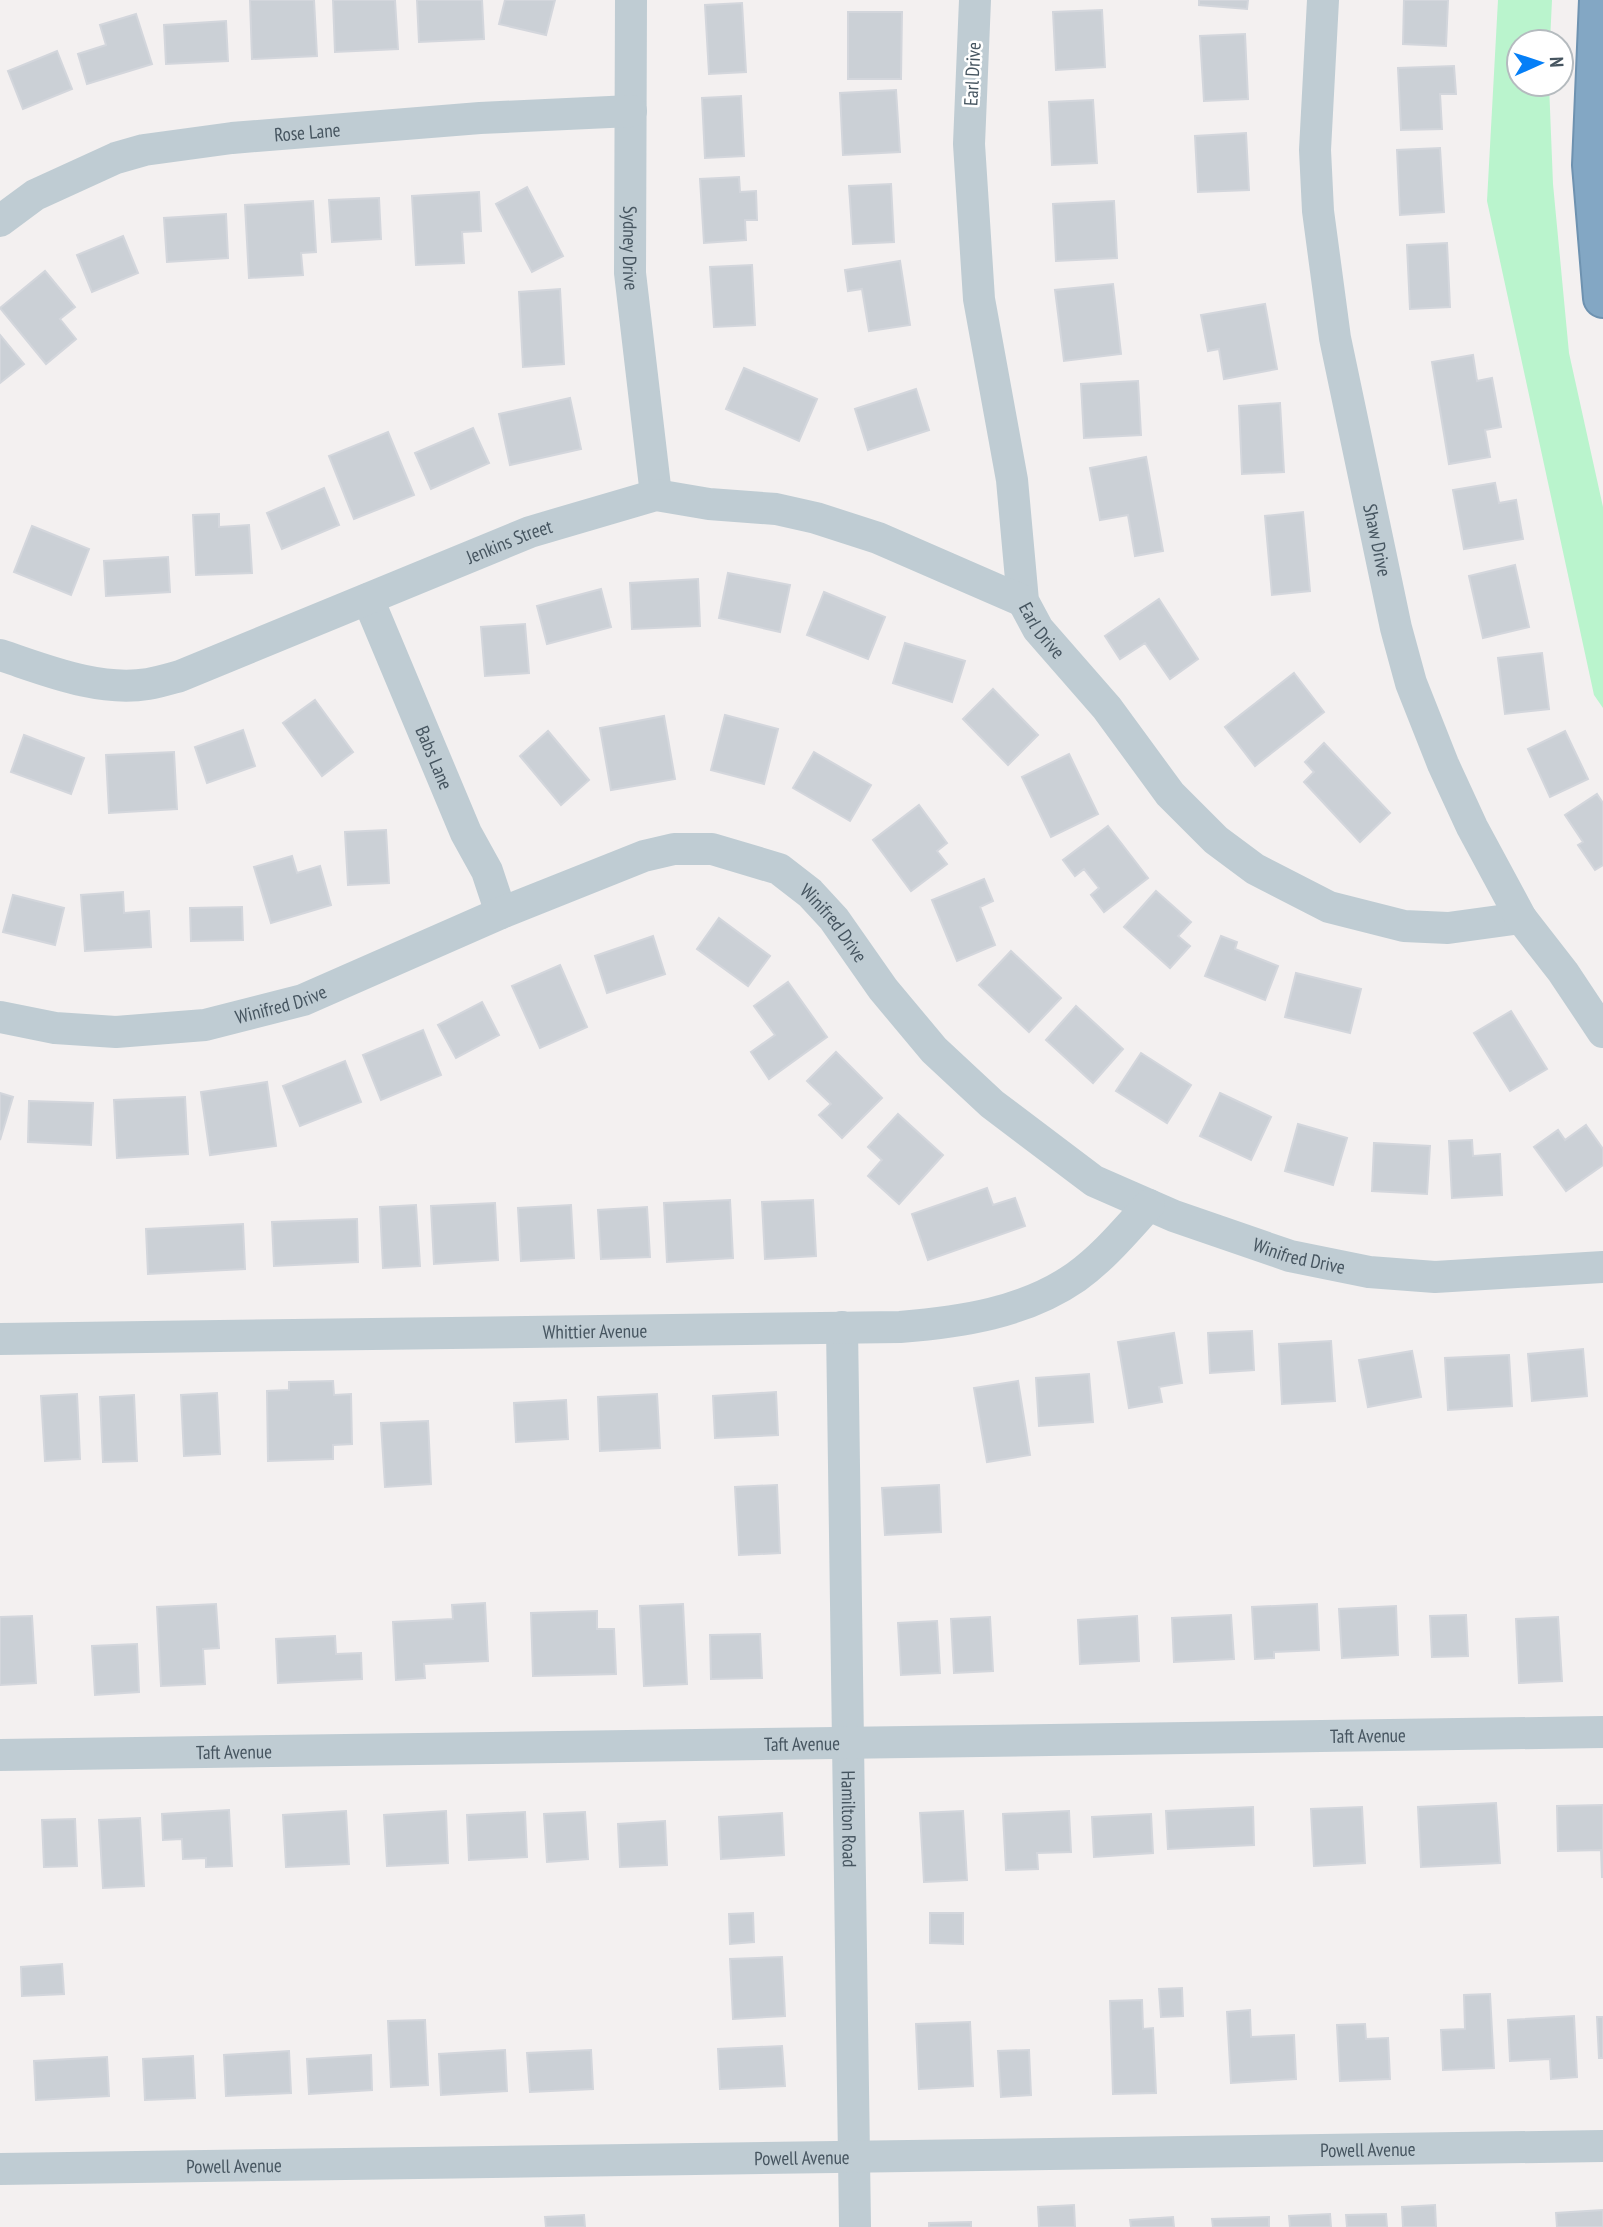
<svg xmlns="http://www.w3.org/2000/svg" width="1603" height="2227" font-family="'PT Sans Narrow',sans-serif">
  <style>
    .green { fill: #baf4cd }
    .building { fill: #cbd0d6; stroke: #d3d6dc; stroke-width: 2 }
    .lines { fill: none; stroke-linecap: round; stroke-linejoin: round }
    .motorway-casing { stroke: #6e92b0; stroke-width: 42 }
    .minor { stroke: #bfccd3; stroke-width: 32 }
    .motorway { stroke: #83a7c4; stroke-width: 38 }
    .labels { text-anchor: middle; stroke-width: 5; stroke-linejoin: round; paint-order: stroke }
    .street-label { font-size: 19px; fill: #465560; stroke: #fff }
  </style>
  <rect width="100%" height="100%" fill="#f3f0f0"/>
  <path class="green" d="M1498,0H1552L1550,42H1519V84H1549L1553,184L1569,353L1603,507V708L1594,695L1487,201Z"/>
  <path class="building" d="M250,0H314L317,56L252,59Z
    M333,0H395L398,49L335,52Z
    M417,0H482L484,39L419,42Z
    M505,0H555L546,35L499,24Z
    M1199,0H1248L1247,9L1199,5Z
    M1404,0H1448L1446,46L1403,44Z
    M742,3L746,72L709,74L705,5Z
    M1102,10L1105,67L1056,70L1053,12Z
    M848,12H902L901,79H848Z
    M136,14L152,64L87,84L78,54L106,45L100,25Z
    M226,21L228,61L166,64L164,25Z
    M1245,34L1248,99L1204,101L1200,36Z
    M57,51L72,89L23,109L8,71Z
    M1454,66L1456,94H1440L1442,129L1401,130L1398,68Z
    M896,90L900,152L843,155L840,93Z
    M741,96L744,156L705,158L702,98Z
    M1093,100L1097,163L1052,165L1049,102Z
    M1246,133L1249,190L1198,192L1195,136Z
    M1440,148L1444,212L1400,215L1397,150Z
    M739,177L740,192L756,191L757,220H745L746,240L704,243L700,179Z
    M891,184L894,242L853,244L849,186Z
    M527,187L563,256L532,272L496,204Z
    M479,192L481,231L462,232L464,263L416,265L412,196Z
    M379,198L381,239L332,242L329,200Z
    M313,201L316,252L301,253L303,275L249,278L245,205Z
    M1114,201L1117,258L1056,261L1053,204Z
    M226,214L228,258L167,262L164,218Z
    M123,236L138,273L92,292L77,255Z
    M1447,243L1450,307L1410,309L1407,245Z
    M900,261L910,325L869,331L862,289L848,291L845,270Z
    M752,265L755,325L714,327L710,267Z
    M45,271L75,307L60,319L76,339L46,364L0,308Z
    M1113,284L1121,354L1064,361L1055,290Z
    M560,289L564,364L523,367L519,292Z
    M1265,304L1277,369L1224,379L1219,349L1208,351L1201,315Z
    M0,335L24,364L0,383Z
    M1473,355L1477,381L1492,378L1501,427L1485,430L1490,457L1449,464L1432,362Z
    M744,368L817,399L799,441L726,409Z
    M1138,381L1141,435L1084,438L1081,384Z
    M916,389L929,430L868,450L855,409Z
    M570,398L581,449L510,465L499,414Z
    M1280,403L1284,472L1242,474L1239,406Z
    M473,428L489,463L431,489L415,453Z
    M388,432L414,495L354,519L329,456Z
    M1146,457L1163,551L1135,556L1128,515L1100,520L1090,468Z
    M1495,483L1499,503L1516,500L1523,539L1464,549L1453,490Z
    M324,488L339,525L282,549L267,513Z
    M1303,512L1310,591L1272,595L1265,516Z
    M219,514V527L249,525L252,573L196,575L193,515Z
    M32,526L89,549L71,595L14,572Z
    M168,557L170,592L106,596L104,561Z
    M1515,565L1529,627L1483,638L1469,576Z
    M728,573L790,585L780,632L719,618Z
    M698,579L700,626L632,629L630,583Z
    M601,589L611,627L547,644L537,606Z
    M824,592L885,617L868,659L807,635Z
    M1159,599L1198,659L1170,679L1145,643L1120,659L1105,636Z
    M525,624L529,673L485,676L481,627Z
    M905,643L965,661L952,702L893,683Z
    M1542,653L1549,709L1505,714L1498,658Z
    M1294,673L1324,712L1255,766L1225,727Z
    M993,689L1038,735L1008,765L963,719Z
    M315,700L353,752L322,776L283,723Z
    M725,715L778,729L764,784L711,770Z
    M664,716L675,779L611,790L600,728Z
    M243,730L255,766L207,783L195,747Z
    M548,731L589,780L561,805L520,756Z
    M1565,731L1588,779L1550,797L1528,749Z
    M24,735L84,758L71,794L11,772Z
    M1324,743L1390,813L1360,842L1304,782L1314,772L1305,762Z
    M174,752L177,809L109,813L106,755Z
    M814,752L871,785L850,821L793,788Z
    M1069,754L1098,814L1051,837L1022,777Z
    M1597,794L1603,803V865L1595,870L1578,845L1583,842L1565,815Z
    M919,805L947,843L937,851L947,864L911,891L873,840Z
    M1108,826L1148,878L1104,912L1091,895L1099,888L1084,869L1075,876L1063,860Z
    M386,830L389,883L348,885L345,832Z
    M292,856L297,873L320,866L331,905L271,923L254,867Z
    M984,879L993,901L980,907L995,945L957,961L932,900Z
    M1156,891L1191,922L1178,936L1190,946L1170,968L1124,927Z
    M123,892L124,913L149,911L151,947L85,951L81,895Z
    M13,895L64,908L55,945L3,932Z
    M242,907L243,940L191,941L190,908Z
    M719,918L770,956L748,986L697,949Z
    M653,936L665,974L607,993L595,956Z
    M1221,936L1237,942L1235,949L1278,966L1265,1000L1205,976Z
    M1011,951L1061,998L1029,1032L979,985Z
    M560,965L587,1027L540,1048L512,986Z
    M1296,973L1361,989L1350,1033L1285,1017Z
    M788,982L827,1037L769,1079L751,1052L775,1035L754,1006Z
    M482,1002L499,1035L456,1058L438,1025Z
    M1076,1006L1123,1049L1093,1083L1046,1040Z
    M1511,1011L1547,1069L1510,1091L1474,1033Z
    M423,1030L441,1075L381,1100L363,1055Z
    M836,1052L882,1098L842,1138L819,1115L831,1104L807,1081Z
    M1141,1053L1191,1085L1167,1123L1116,1091Z
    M345,1061L361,1102L300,1126L283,1086Z
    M267,1082L276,1146L210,1155L201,1092Z
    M0,1093L13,1097L0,1140Z
    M1220,1093L1271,1117L1251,1160L1200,1136Z
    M185,1097L188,1154L117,1158L114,1100Z
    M29,1101L93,1103L91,1145L28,1142Z
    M898,1114L943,1155L899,1204L868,1176L882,1160L868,1147Z
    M1298,1124L1347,1138L1333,1185L1285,1171Z
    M1586,1125L1603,1149V1165L1566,1191L1534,1147L1558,1130L1565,1140Z
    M1472,1140L1473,1156L1500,1154L1502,1195L1452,1198L1449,1141Z
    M1374,1143L1430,1146L1427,1194L1372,1191Z
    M987,1188L993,1205L1015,1198L1025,1226L928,1260L912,1214Z
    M730,1200L733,1258L667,1262L664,1203Z
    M813,1200L816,1256L765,1259L762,1202Z
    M495,1203L498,1260L434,1264L431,1206Z
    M416,1205L420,1266L383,1268L380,1207Z
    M571,1205L574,1258L521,1261L518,1208Z
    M647,1207L650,1257L601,1259L598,1210Z
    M357,1219L358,1262L274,1266L272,1222Z
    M243,1224L245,1269L148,1274L146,1229Z
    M1252,1331L1254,1370L1210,1373L1208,1333Z
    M1174,1333L1182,1383L1159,1387L1162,1402L1129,1408L1118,1342Z
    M1331,1341L1335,1401L1282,1404L1279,1344Z
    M1583,1349L1587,1396L1532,1401L1528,1354Z
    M1412,1351L1421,1397L1368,1407L1359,1360Z
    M1509,1355L1512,1406L1448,1410L1445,1358Z
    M1089,1374L1093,1422L1039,1426L1036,1378Z
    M333,1381L334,1395L351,1394L352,1444L333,1445V1459L268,1461L267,1391L289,1390V1382Z
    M1018,1381L1030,1455L987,1462L974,1388Z
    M776,1392L778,1435L715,1438L713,1396Z
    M217,1393L220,1454L184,1456L181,1395Z
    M77,1394L80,1459L45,1461L41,1396Z
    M657,1394L660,1448L600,1451L598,1397Z
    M134,1395L137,1461L103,1462L100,1397Z
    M566,1400L568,1439L516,1442L514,1403Z
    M428,1421L431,1484L385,1487L381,1423Z
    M777,1485L780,1553L739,1555L735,1487Z
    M939,1485L941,1532L885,1535L882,1488Z
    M485,1603L488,1661L424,1664L425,1678L396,1680L393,1622L453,1619L452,1605Z
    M216,1604L219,1648L203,1649L205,1684L161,1686L157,1607Z
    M683,1604L687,1684L644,1686L640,1606Z
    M1317,1604L1319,1650L1274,1652V1658L1255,1659L1252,1607Z
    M1396,1606L1398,1655L1342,1658L1339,1609Z
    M597,1611V1629H614L616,1674L533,1676L531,1613Z
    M1231,1615L1234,1659L1174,1662L1172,1618Z
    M1466,1615L1468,1656L1432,1657L1430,1616Z
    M32,1616L36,1683L0,1685V1617Z
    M1137,1616L1139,1661L1080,1664L1078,1620Z
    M990,1617L993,1671L954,1673L951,1619Z
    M1558,1617L1562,1681L1519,1683L1516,1619Z
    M937,1621L940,1673L901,1675L898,1623Z
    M760,1634L762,1678L711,1679L710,1635Z
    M335,1636L336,1654L361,1653L362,1679L278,1683L276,1639Z
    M137,1644L139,1692L95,1695L92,1646Z
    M1496,1803L1500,1863L1421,1867L1418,1807Z
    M1603,1805V1877H1602L1601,1850L1558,1851L1557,1806Z
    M1253,1807L1254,1845L1168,1849L1166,1811Z
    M1362,1807L1365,1863L1314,1866L1311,1809Z
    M229,1810L232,1866L206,1867V1858L183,1859L182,1839L163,1840L162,1814Z
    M346,1811L349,1864L286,1867L283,1815Z
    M446,1811L448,1863L387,1866L384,1815Z
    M963,1811L967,1880L924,1882L920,1813Z
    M1069,1811L1071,1852L1037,1853L1038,1869L1006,1870L1003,1814Z
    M525,1812L527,1857L469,1860L467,1815Z
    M585,1812L588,1859L547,1862L544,1814Z
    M782,1813L784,1855L721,1859L719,1817Z
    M1151,1814L1153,1853L1094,1857L1092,1817Z
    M140,1818L144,1886L103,1888L99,1820Z
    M75,1819L77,1866L44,1867L42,1820Z
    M665,1821L667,1865L620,1867L618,1824Z
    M753,1913L754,1942L730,1944L729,1914Z
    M930,1913H963V1944L930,1943Z
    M782,1957L785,2016L733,2019L730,1959Z
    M62,1964L64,1994L22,1996L21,1967Z
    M1182,1988L1183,2016L1161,2017L1159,1989Z
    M1490,1994L1494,2068L1443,2070L1441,2030L1465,2029L1464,1995Z
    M1142,2000L1143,2029L1153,2028L1156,2093L1113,2094L1110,2001Z
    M1250,2010L1251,2037L1294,2035L1296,2079L1231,2083L1227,2012Z
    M1574,2016L1577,2077L1551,2079L1550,2059L1510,2061L1508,2020Z
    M1597,2017H1603V2058H1599Z
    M425,2020L428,2085L391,2087L388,2021Z
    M970,2022L973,2086L919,2089L916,2024Z
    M1365,2024L1366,2039L1388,2038L1390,2079L1340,2081L1337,2025Z
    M782,2046L785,2086L720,2089L718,2049Z
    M505,2050L507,2091L441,2095L439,2054Z
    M591,2050L593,2089L530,2092L527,2053Z
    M1029,2050L1031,2095L1001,2097L998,2051Z
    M289,2051L291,2093L226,2096L224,2055Z
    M371,2055L372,2090L309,2094L307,2059Z
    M193,2056L195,2098L145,2100L143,2059Z
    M107,2057L109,2096L36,2100L34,2061Z
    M1074,2205L1075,2227H1039L1038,2207Z
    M1435,2205L1436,2227H1403L1402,2207Z
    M1603,2210V2227H1557L1556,2213Z
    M1330,2214L1331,2227H1290L1289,2216Z
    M1386,2214L1387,2227H1347L1346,2215Z
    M584,2215L585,2227H546L545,2217Z
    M1173,2217L1174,2227H1131L1130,2220Z
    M1269,2217V2227H1213L1212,2219Z
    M971,2222V2227H929V2223Z"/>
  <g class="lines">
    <g class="motorway-casing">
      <path id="motorway" d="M1599,0L1592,165L1603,298"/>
    </g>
    <g class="minor">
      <path id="s1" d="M631,0L630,273L656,495"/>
      <path id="s2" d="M975,0L969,144L979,299L1012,480L1023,601L1038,629L1107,708L1170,794L1216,840L1255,869L1329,907L1404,926L1448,928L1521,918"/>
      <path id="s3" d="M1323,0L1315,150L1318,211L1335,338L1396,628L1411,683L1443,764L1472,827L1521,918L1563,972L1603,1032"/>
      <path id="s4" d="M0,221L35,195L116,158L144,150L232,138L480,118L631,111"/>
      <path id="s5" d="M368,599L466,833L487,871L501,913"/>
      <path id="s6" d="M0,655C46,670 98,692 148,684C159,682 169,679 180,676L530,532L656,495L709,504L776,509L816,518L878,538L1023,601"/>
      <path id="s7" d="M0,1017L55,1028L116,1032L205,1025L303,1000L501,913L644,856L674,849H712L779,869L810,893L834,919L883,989L934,1050L992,1104L1094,1181L1174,1216L1290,1256L1369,1272L1435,1277L1603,1267"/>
      <path id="s8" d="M842,1327L855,2227"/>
      <path id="s9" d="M0,1339L900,1327C961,1322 1024,1313 1076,1277C1104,1257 1126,1230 1149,1205"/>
      <path id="s10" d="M0,1755L1603,1732"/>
      <path id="s11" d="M0,2169L1603,2146"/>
    </g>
    <use href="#motorway" class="motorway"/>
  </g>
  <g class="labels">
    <g class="street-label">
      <text transform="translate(972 74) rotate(-87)" y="7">Earl Drive</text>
      <text dy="7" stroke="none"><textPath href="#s4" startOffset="326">Rose Lane</textPath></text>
      <text dy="7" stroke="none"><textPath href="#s1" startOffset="248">Sydney Drive</textPath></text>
      <text dy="7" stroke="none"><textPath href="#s3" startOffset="546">Shaw Drive</textPath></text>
      <text dy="7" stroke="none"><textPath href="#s6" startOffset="541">Jenkins Street</textPath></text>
      <text dy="7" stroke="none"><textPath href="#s2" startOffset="640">Earl Drive</textPath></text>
      <text dy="7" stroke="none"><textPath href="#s5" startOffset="172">Babs Lane</textPath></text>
      <text dy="7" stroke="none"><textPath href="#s7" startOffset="894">Winifred Drive</textPath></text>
      <text dy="7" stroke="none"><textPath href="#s7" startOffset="285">Winifred Drive</textPath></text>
      <text dy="7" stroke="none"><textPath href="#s7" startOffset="1482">Winifred Drive</textPath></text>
      <text dy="7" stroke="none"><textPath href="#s9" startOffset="595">Whittier Avenue</textPath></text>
      <text dy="7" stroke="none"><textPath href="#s10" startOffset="1368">Taft Avenue</textPath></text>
      <text dy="7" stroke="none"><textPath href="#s10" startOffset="802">Taft Avenue</textPath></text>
      <text dy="7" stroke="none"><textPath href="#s10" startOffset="234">Taft Avenue</textPath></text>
      <text dy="7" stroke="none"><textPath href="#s8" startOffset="492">Hamilton Road</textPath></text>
      <text dy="7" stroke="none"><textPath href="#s11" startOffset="1368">Powell Avenue</textPath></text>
      <text dy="7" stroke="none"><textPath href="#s11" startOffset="802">Powell Avenue</textPath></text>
      <text dy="7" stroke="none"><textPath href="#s11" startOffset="234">Powell Avenue</textPath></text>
    </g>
  </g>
  <g transform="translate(1540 63) rotate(87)"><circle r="33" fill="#ffffff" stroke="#b5bbbf" stroke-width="2"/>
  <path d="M0-5L12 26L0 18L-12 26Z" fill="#057ff7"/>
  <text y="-10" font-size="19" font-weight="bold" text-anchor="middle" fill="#465560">N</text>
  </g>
</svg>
